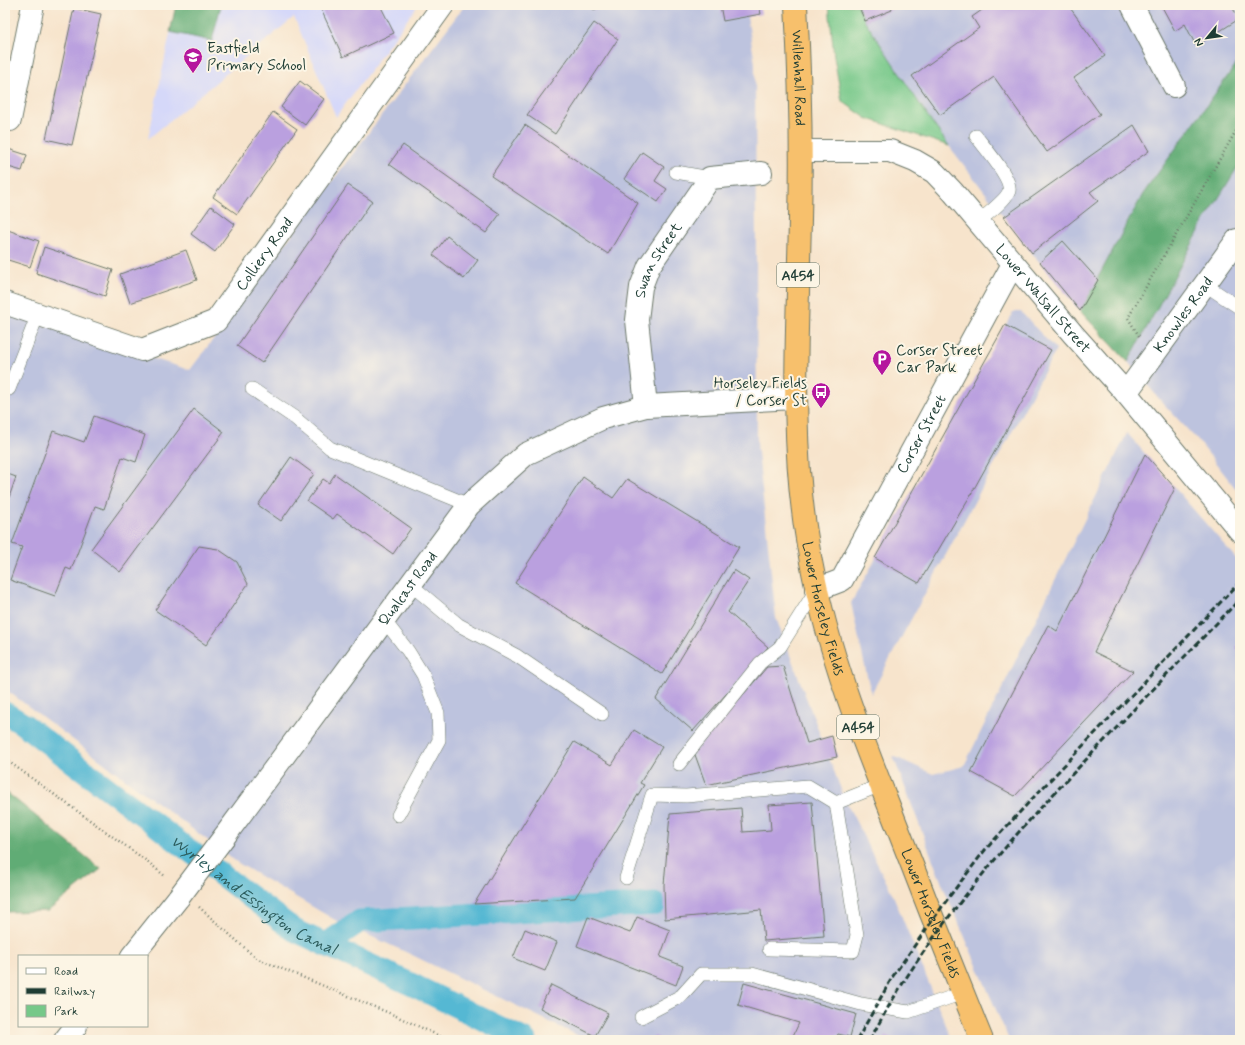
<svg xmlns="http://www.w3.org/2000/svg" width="1245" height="1045" font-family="Mynerve,sans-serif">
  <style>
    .built { fill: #d5d8f9 }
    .industrial { fill: #bdc3de }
    .green { fill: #76c889; stroke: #4a825e }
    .forest { fill: #60ac75; stroke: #407454 }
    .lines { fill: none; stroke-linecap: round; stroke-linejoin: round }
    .canal { stroke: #54b8d3; stroke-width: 23 }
    .building { fill: #baa0df }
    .lane-casing { stroke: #6b7769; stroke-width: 14 }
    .street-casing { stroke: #6b7769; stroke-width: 24 }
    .highway-casing { stroke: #6b7769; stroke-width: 24 }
    .path { stroke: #6b7769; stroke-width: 2.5; stroke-dasharray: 1 3; stroke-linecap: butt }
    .lane { stroke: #fff; stroke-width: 13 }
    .street { stroke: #fff; stroke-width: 22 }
    .highway { stroke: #f7c06c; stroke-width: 22 }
    .rail { stroke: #1f3d34; stroke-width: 3; stroke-dasharray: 6 3; stroke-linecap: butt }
    .street-bridge-casing { stroke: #6b7769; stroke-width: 24; stroke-linecap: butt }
    .street-bridge { stroke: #fff; stroke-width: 22 }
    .labels { text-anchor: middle; stroke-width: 4; stroke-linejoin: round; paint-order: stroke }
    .shield { fill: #fcf5e5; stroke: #617469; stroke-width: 1 }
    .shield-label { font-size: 14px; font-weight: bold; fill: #1f3d34 }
    .poi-label { font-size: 15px; fill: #1f3d34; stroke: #fcf5e5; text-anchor: start }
    .street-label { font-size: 15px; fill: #1f3d34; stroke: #fcf5e5 }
    .water-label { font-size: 16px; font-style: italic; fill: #2c5c5c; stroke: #fcf5e5 }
  </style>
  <rect width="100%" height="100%" fill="#fcf5e5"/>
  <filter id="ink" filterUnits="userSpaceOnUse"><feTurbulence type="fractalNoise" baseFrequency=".025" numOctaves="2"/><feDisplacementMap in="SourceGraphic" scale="8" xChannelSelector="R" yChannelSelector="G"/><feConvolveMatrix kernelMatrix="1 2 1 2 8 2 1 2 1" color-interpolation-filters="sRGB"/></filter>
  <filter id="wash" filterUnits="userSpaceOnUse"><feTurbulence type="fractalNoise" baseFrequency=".012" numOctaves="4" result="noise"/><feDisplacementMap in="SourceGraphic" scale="16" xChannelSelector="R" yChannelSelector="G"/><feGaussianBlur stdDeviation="0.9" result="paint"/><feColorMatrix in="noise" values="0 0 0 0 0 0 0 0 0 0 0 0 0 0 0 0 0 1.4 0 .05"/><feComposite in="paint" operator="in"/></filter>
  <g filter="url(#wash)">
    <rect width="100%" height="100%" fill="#f7e4cc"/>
    <path class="built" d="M176,5H418L336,117L294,17L148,139Z"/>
    <path class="industrial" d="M465,5H745L755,63L757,443L776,618L845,800L893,895L952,1040H587L410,954L335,920L238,863L5,689V313L190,370Z
      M858,5H1240V59L1143,194L1080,311L1032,253L949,146L929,118L865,21Z
      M1240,163V494L1200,443L1161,401L1128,362L1204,222Z
      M1013,312H1021L1056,350L871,694L851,603Z
      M1127,433L1240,563V1040H1009L942,884L893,756L933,774L964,766Z"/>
    <path class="green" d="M829,5H858L865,21L929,118L949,146L866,118L842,101L834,57Z"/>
    <path class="forest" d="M176,5H221L212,41L170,32Z
      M1240,59V163L1204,222L1128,362L1080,311L1143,194Z
      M5,791L101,869L48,911L5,912Z"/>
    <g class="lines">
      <g class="canal">
        <path id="s1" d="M5,713L23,724L294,930L417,987L525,1040"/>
        <path d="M325,945L360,921L655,904"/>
      </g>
    </g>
    <g id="blocks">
      <path class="building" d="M319,5H380L394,33L343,57Z
        M591,5H603L594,10Z
        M720,5H759L761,14L723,21Z
        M858,5H890L892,10L865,21Z
        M989,5H1068L1105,56L1074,78L1100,114L1047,152L994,77L940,115L912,76L979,28L972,17Z
        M1161,5H1231L1239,19L1196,46L1185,24L1175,31Z
        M74,8L101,14L72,145L46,139Z
        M594,23L618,39L555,134L527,115Z
        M300,81L324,99L305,125L281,107Z
        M273,112L297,129L237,214L213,197Z
        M525,125L638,203L608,254L491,176Z
        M1134,125L1149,151L1090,192L1098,201L1032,253L1004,217Z
        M403,145L500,214L486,233L389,164Z
        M5,148L27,155L22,171L5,166Z
        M642,152L664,167L655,181L667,189L658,202L624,179Z
        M348,185L372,201L262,363L237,346Z
        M211,206L235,224L215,252L191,234Z
        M5,229L39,241L30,267L5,259Z
        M447,236L478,260L464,279L433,255Z
        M1063,241L1098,280L1080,311L1040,262Z
        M44,247L113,270L105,296L36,273Z
        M186,250L197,280L130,303L120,274Z
        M1005,325L1051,350L970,496L919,583L875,558Z
        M194,409L224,432L120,572L91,549Z
        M94,416L145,435L136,462L122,457L104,509L95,506L71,570L66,568L55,596L10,580L22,547L12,544L53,431L84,442Z
        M1145,454L1175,488L1094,652L1133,671L1015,796L971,772L1048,625L1057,631Z
        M291,457L314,474L281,521L258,505Z
        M5,473L16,477L5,509Z
        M335,474L411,528L393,554L337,514L333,519L307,501L323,479L329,483Z
        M583,477L613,498L627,479L739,547L662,674L515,583Z
        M199,546L218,549L237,562L248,584L206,645L155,610Z
        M734,570L749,580L728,612L768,647L693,731L656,699Z
        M1240,644V654L1236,647Z
        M783,666L807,743L832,736L837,757L706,785L694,752L767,667Z
        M634,730L662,747L640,783L644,785L575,898L474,904L574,742L612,765Z
        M812,802L824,936L764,941L761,910L665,919L664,885L670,814L741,808L743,832L771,830L769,805Z
        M588,917L630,933L637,917L670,930L660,957L683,966L676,985L577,946Z
        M525,929L557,942L545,971L513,958Z
        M744,983L856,1014L850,1037L838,1034L835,1040H791L799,1023L738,1005Z
        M551,985L608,1013L595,1036L540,1008Z
        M654,1036L664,1040H652Z
        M885,1036L895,1040H883Z"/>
    </g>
  </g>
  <g filter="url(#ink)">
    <use href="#blocks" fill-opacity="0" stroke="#6b7769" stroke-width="1"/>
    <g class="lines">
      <g class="lane-casing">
        <path id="lane" d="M976,136C984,147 1012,178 1009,191C1007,199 985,216 978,222
          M676,172L710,178
          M1204,284L1240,308
          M9,389L38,314
          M252,389L295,418L330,448L469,505
          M410,584L459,625L517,656L602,714
          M384,620L408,651L423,675L438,713L439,740L398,815
          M679,764L760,663L780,647L816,590
          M626,878L652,795L686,796L808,786L836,803L881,785
          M769,949L853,951L857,935L836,803
          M641,1017L681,996L701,974H752L861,1004L908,1012L963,993"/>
      </g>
      <g class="street-casing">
        <g id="street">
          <path d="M1132,5L1174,86"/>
          <path d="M10,120L33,5"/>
          <path id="s2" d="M801,151H890L915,161L934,172L953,192L1073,334L1126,393L1240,531"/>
          <path id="s3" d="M5,303L142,350L216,321L443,5"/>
          <path id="s4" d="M1126,393L1237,240"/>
          <path id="s5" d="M646,406L637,320L641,287L649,266L710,178L761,173"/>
          <path id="s6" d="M816,590L842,580L1013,264"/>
          <path id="s7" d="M224,837L469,505L526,454L603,418L646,406L795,398"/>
          <path d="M132,956L179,897"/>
          <path d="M65,1040L76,1026"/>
        </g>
      </g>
      <g class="highway-casing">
        <g id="highway">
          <path id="s8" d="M796,5C800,76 802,148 800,219C798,328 789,437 808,545C823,636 855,721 889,806C919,884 950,962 982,1040"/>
        </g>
      </g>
      <path class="path" d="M1139,336L1128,318L1240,124
        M5,759L148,862L166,877
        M199,907L256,958L394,1015L448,1040"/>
      <use href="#lane" class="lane"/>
      <use href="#street" class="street"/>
      <use href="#highway" class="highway"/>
      <path class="rail" d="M857,1040L893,976L949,897L985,850L1031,800L1240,582
        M870,1040C929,927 1016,832 1104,741C1149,693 1195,646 1240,599"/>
      <g class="street-bridge-casing">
        <path id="street-bridge" d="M179,897L224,837"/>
      </g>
      <use href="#street-bridge" class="street-bridge"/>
    </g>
  </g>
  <defs>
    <g id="school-pin" transform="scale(1)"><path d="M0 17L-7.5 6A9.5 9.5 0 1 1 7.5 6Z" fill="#b5179e" stroke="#fcf5e5"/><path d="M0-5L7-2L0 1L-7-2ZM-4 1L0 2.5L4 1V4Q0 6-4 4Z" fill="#fff"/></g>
    <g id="parking-pin" transform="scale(1)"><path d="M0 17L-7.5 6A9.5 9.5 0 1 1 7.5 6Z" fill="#b5179e" stroke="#fcf5e5"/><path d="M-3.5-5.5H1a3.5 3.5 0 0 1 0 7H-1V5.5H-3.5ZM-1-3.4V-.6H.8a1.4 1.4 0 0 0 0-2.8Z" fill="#fff"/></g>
    <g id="bus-pin" transform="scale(1)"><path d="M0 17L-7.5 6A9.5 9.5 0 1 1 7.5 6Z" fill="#b5179e" stroke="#fcf5e5"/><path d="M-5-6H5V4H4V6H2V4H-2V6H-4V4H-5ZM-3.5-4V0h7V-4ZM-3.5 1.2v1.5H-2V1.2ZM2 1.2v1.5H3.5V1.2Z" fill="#fff"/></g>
  </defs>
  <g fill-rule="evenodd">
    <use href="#school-pin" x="193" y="57"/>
    <use href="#parking-pin" x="882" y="359"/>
    <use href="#bus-pin" x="821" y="392"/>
  </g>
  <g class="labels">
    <g class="shield">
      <rect x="777" y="263" width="42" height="24" rx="3"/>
      <rect x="837" y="715" width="42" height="24" rx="3"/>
    </g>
    <g class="shield-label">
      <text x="798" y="280">A454</text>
      <text x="858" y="732">A454</text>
    </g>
    <g class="poi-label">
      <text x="207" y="53">Eastfield<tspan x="207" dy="17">Primary School</tspan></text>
      <text x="896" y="355">Corser Street<tspan x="896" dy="17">Car Park</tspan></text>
      <text x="807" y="388" text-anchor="end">Horseley Fields<tspan x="807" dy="17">/ Corser St</tspan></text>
    </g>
    <g class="street-label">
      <text dy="5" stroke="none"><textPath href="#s8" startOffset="73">Willenhall Road</textPath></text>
      <text dy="5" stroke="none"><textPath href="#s3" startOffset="307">Colliery Road</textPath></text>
      <text dy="5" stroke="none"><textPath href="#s5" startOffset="151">Swan Street</textPath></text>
      <text dy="5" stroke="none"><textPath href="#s2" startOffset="305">Lower Walsall Street</textPath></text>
      <text dy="5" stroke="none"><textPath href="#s4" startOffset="97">Knowles Road</textPath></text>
      <text dy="5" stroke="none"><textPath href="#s6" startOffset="194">Corser Street</textPath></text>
      <text dy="5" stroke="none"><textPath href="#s7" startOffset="309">Qualcast Road</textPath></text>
      <text dy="5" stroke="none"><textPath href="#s8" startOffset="606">Lower Horseley Fields</textPath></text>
      <text dy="5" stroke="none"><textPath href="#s8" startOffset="930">Lower Horseley Fields</textPath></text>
    </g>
    <g class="water-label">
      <text dy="6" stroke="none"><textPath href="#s1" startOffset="309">Wyrley and Essington Canal</textPath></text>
    </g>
  </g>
  <rect width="1245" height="1045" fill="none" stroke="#fcf5e5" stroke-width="20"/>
  <rect x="18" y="955" width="130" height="72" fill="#fcf5e5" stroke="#a4ab9e"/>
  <rect x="26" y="968" width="20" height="6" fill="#ffffff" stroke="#a4ab9e"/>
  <text x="54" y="975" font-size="12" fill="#1f3d34">Road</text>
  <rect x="26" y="988" width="20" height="6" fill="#1f3d34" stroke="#a4ab9e"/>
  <text x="54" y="995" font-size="12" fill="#1f3d34">Railway</text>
  <rect x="26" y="1005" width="20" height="12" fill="#76c889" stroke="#a4ab9e"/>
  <text x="54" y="1015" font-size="12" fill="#1f3d34">Park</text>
  <g transform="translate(1207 38) rotate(241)" stroke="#fcf5e5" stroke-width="3" paint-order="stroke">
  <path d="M0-3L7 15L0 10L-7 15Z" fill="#1f3d34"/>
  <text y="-6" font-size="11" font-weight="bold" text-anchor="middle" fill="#1f3d34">N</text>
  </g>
</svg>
